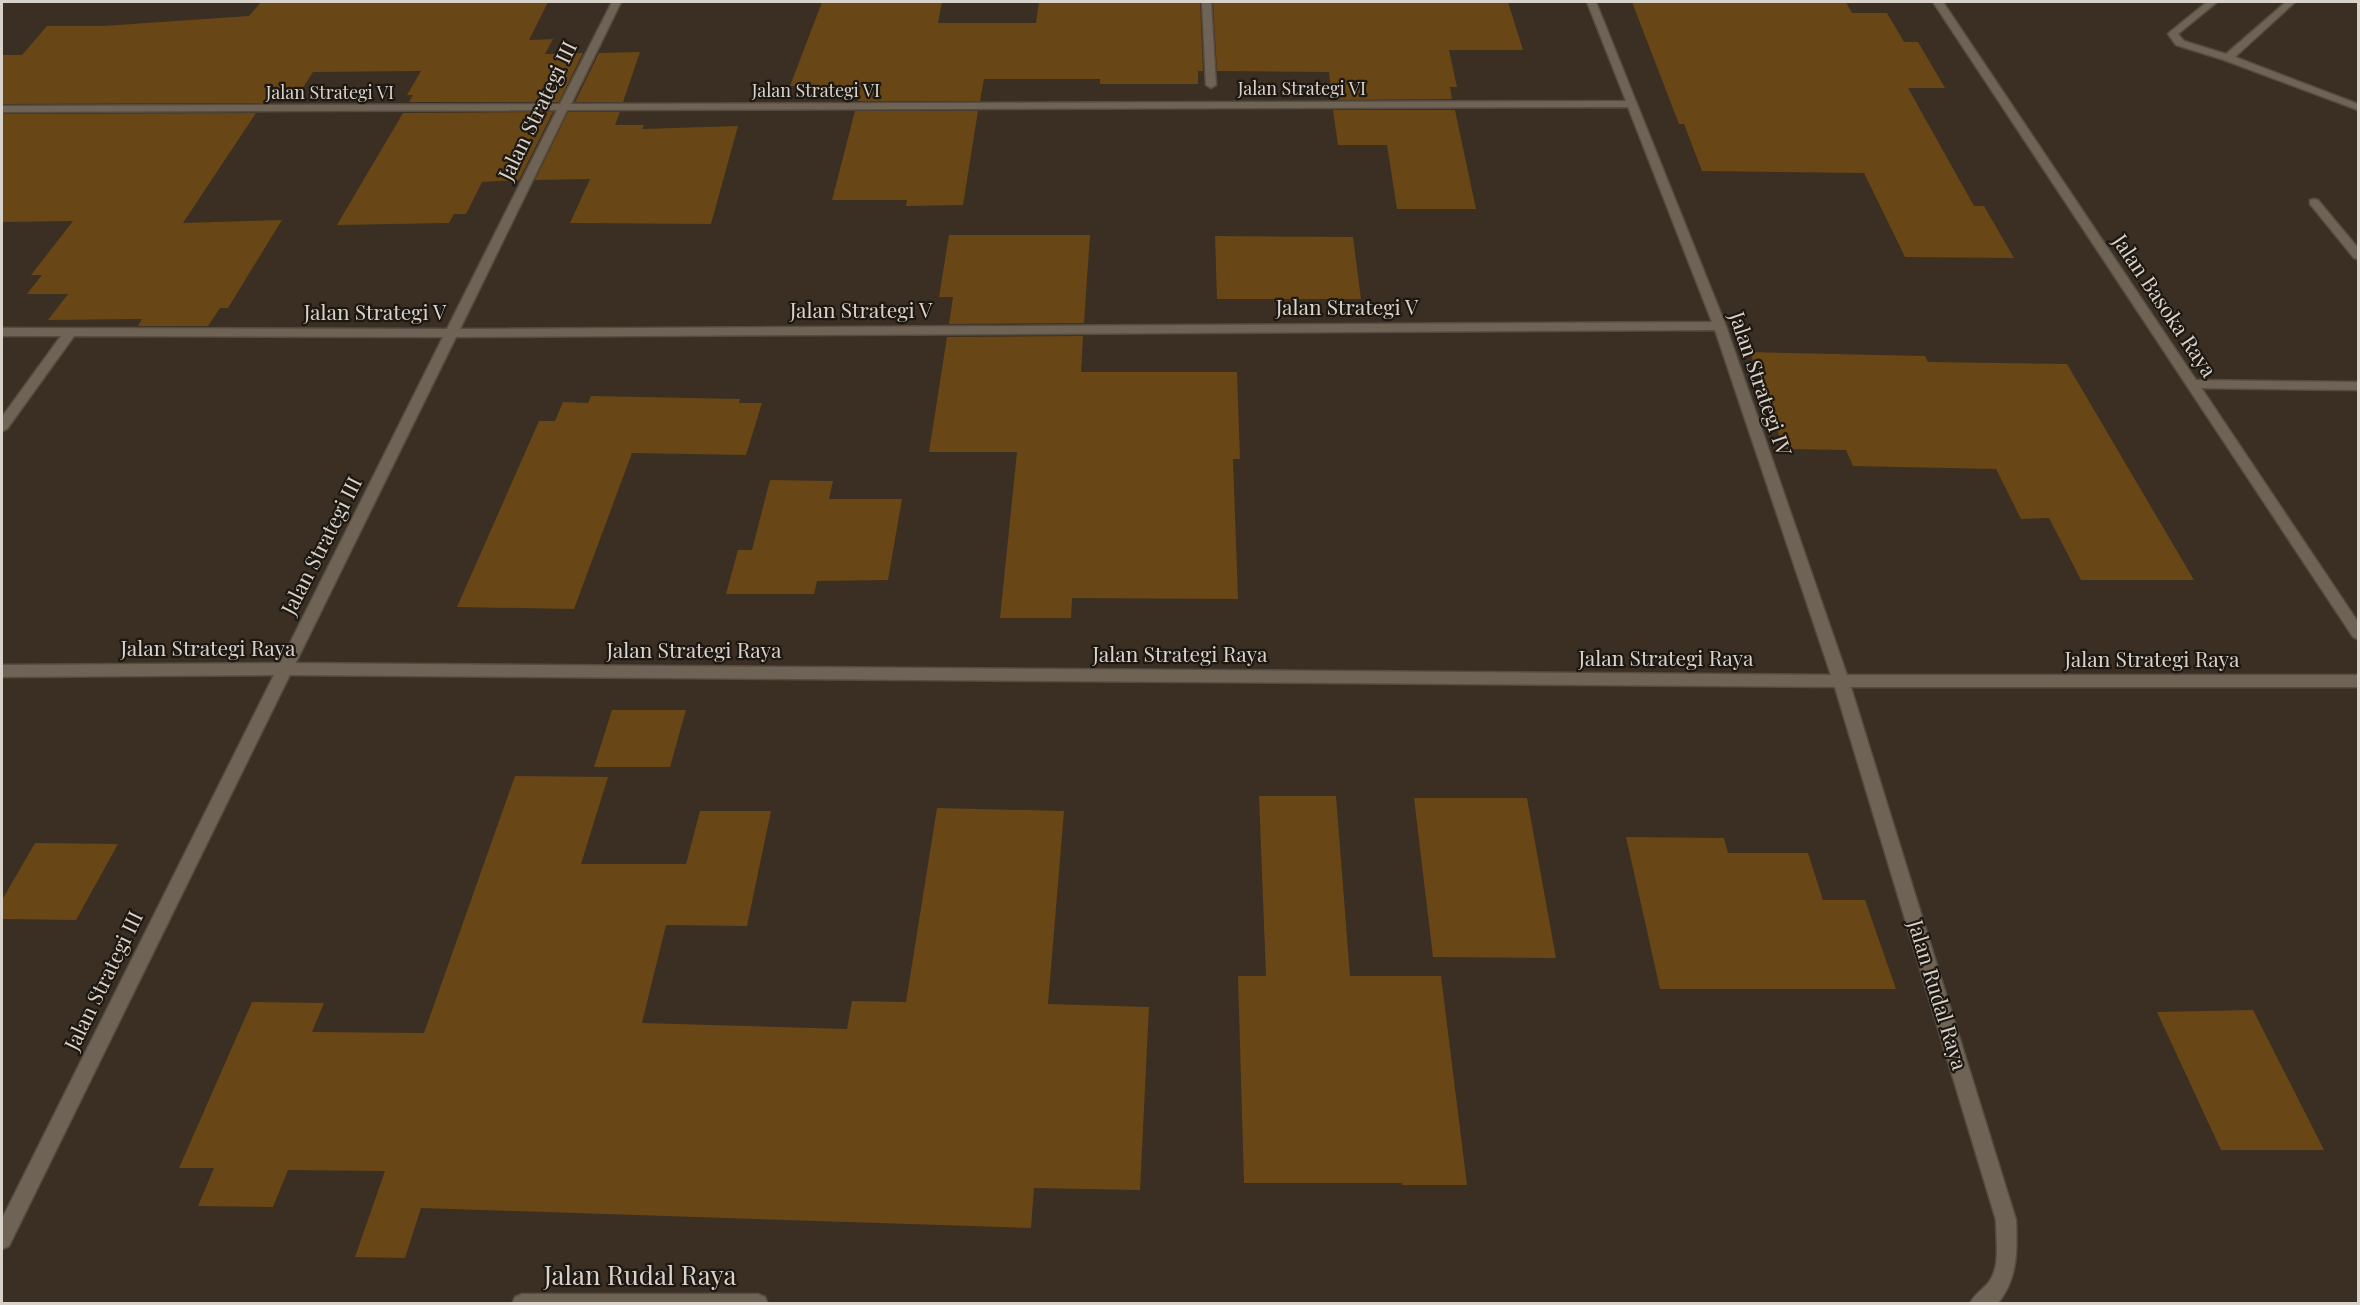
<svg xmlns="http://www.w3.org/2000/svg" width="2360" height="1305" font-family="'Playfair Display',serif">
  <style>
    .building { fill: #684616 }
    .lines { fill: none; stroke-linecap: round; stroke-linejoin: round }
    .minor-casing { stroke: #554b40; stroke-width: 3 }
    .tertiary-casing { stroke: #554b40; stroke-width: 3 }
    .minor { fill: #6f6355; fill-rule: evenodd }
    .tertiary { fill: #6f6355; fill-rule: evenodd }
    .labels { text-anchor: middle; stroke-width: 4.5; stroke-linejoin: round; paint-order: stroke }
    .far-street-label { font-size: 18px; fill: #d9d2ca; stroke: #1d1812 }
    .street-label { font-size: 21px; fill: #d9d2ca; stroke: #1d1812 }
    .near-street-label { font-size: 26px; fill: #d9d2ca; stroke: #1d1812 }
  </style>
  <rect width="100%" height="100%" fill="#3a2f22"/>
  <path class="building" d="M261,2H548L529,40L553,39L545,54L583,53L559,102H409L413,95H407L421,71L313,72L302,89H273L263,103L2,104V55H22L47,26H103L249,16Z
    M822,2H942L938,23H1036L1039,2H1200L1203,71H1198V84H1100V79H984L980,101H858L861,87L790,86Z
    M1213,2H1508L1523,50H1449L1457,87H1450L1452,99L1332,100L1329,72L1217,71Z
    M1632,2H1846L1852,13H1887L1904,42H1918L1945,88H1908L1974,206H1984L2014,258L1905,257L1864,173L1702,171L1684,124H1679Z
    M640,52L623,102H575L599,53Z
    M1333,110H1455L1476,209H1397L1387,145H1338Z
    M855,111H978L963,205L906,206L907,200H832Z
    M553,112L519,180L482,182L466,214H454L449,223L337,225L403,113Z
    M568,112H620L615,125H644L642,129L738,126L711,224L570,223L590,179L535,180Z
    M256,113L183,223L282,220L228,308H220L208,326H138L142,319L48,320L68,294H27L42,275H31L73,221L2,222V114Z
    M949,235H1090L1084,323L949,324L953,297H939Z
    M1215,236L1353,237L1361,299H1217Z
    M1083,336L1081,372H1237L1240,459H1233L1238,599L1072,598L1071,618H1000L1017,452H929L947,337Z
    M1750,352L1925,356L1928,362L2067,364L2194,580H2081L2049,518L2021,519L1996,469L1853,466L1846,450L1784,449Z
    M591,396L740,399L739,403H762L746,455L632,453L574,609L457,607L539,421H555L563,402L588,403Z
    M770,480L833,481L829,499H902L888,580L817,581L814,594H726L738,550H752Z
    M612,710H686L670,767H594Z
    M515,776L608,777L581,864H686L700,811H771L747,926L666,925L642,1023L847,1029L852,1001L906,1002L937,808L1064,811L1048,1004L1149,1007L1140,1190L1034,1188L1031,1228L421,1208L405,1258L355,1257L385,1171L288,1170L273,1207L198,1206L214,1168H179L252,1002L324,1003L312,1032L424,1033Z
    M1259,796H1336L1350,976H1441L1467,1185H1402V1183H1244L1238,976H1266Z
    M1414,798H1527L1556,958L1433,957Z
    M1626,837L1724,838L1728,853H1808L1823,900H1865L1896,989H1660Z
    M35,843L118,844L76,920L2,919V900Z
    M2253,1010L2324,1150H2221L2157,1012Z"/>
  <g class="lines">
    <g class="minor-casing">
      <path id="minor" d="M612,2H621L571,104L1626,101L1587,2H1596L1726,326L1849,681L2016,1220C2017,1251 2018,1278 1998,1303L1970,1304C1974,1294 1983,1290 1989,1282C2001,1266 1996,1239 1996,1220L1833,681L1715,330L456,337L9,1246L2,1249V1219L443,337L74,336L7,429L2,431V417L61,336H2V328L447,329L557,110L2,112V106L560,104ZM1628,107L1712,322L460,329L567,110Z
        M1202,2H1211L1216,85L1211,88L1206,85Z
        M2207,2H2217L2178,34L2184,41L2226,54L2286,2H2295L2235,57L2358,104V110L2224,60L2176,45L2168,34L2170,32Z
        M2314,199L2318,200L2358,248V259L2354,258L2310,204V200Z
        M2193,380L2358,382V390L2193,388L2187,384Z
        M522,1294H758L765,1297L768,1304H512L515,1297Z"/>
    </g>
    <g class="tertiary-casing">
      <path id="tertiary" d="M1933,2H1943L2358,622V639L2353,637Z
        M284,663L1841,675H2358V687H1841L284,675L2,677V665Z"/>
    </g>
    <use href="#minor" class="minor"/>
    <use href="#tertiary" class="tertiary"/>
  </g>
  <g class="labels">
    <g class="far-street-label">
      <text x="1302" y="95">Jalan Strategi VI</text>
      <text x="816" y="97">Jalan Strategi VI</text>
      <text x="330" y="99">Jalan Strategi VI</text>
    </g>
    <g class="street-label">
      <text transform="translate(538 111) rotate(-64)" y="7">Jalan Strategi III</text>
      <text transform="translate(2164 306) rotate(56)" y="7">Jalan Basoka Raya</text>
      <text x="1347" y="315">Jalan Strategi V</text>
      <text x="861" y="318">Jalan Strategi V</text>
      <text x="375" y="320">Jalan Strategi V</text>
      <text transform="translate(1760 384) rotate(71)" y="7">Jalan Strategi IV</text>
      <text transform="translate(322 546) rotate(-63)" y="7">Jalan Strategi III</text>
      <text x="208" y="656">Jalan Strategi Raya</text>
      <text x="694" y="658">Jalan Strategi Raya</text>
      <text x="1180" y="662">Jalan Strategi Raya</text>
      <text x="1666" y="666">Jalan Strategi Raya</text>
      <text x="2152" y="667">Jalan Strategi Raya</text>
      <text transform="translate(104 981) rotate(-64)" y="7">Jalan Strategi III</text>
      <text transform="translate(1937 995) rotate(73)" y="7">Jalan Rudal Raya</text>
    </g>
    <g class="near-street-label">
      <text x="640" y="1285">Jalan Rudal Raya</text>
    </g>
  </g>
  <rect width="2360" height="1305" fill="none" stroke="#d9d2ca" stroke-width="6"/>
</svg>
